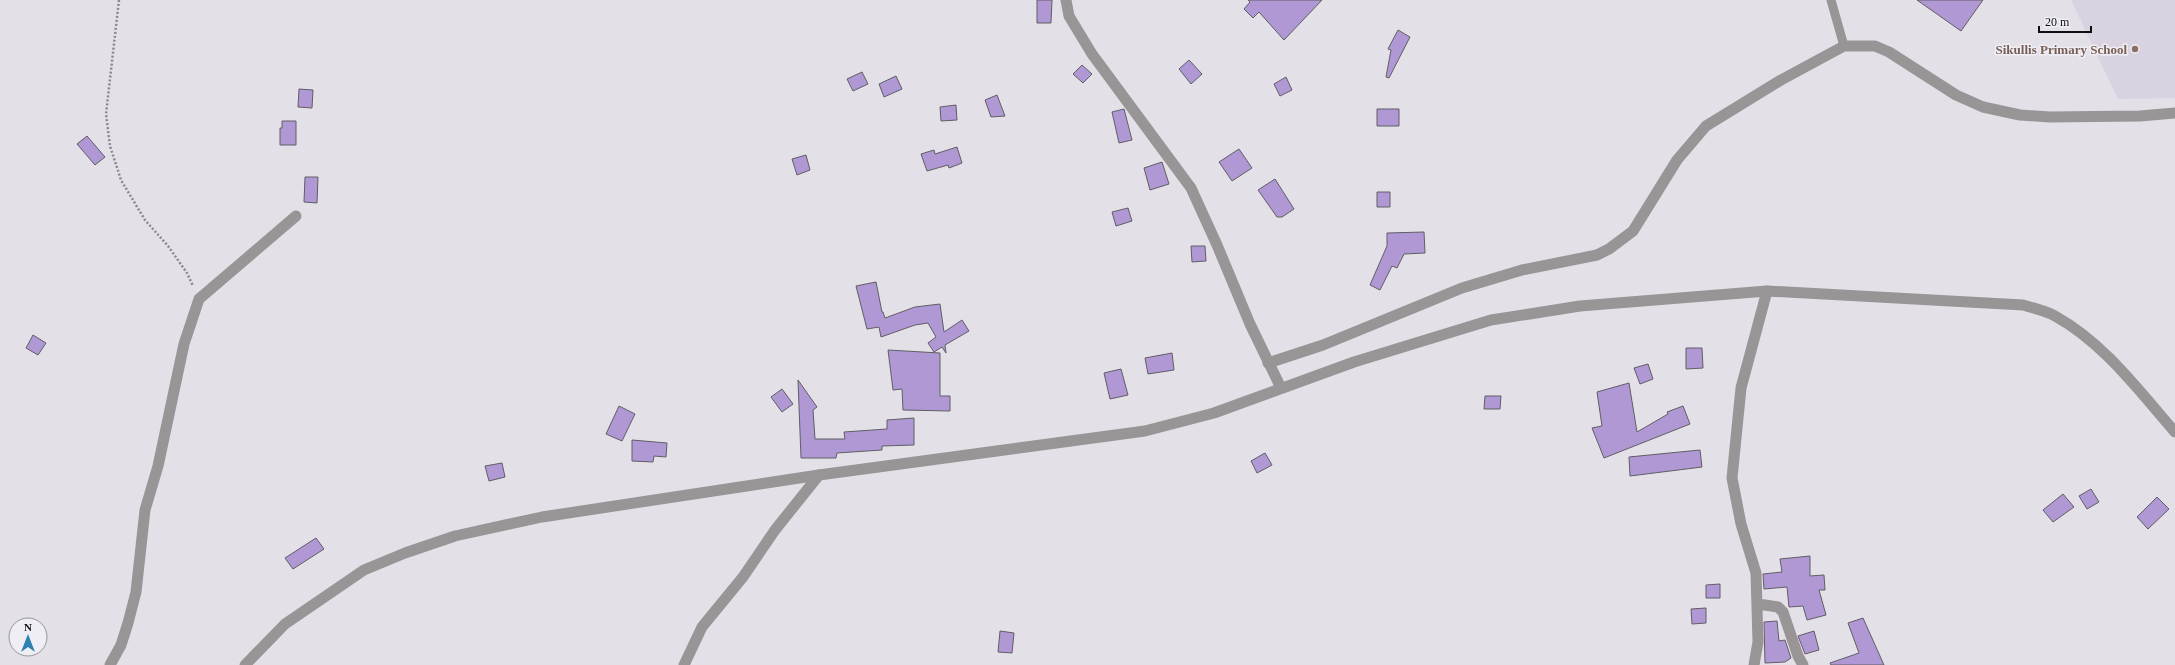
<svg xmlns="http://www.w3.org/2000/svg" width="2175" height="665" font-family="'Times New Roman',serif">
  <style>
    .built { fill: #d8d2e1 }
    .building { fill: #b098d4; stroke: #605e64 }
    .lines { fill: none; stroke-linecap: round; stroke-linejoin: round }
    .path { stroke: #8a888e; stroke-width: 2.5; stroke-dasharray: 2 2; stroke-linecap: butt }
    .service { stroke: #999596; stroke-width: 9 }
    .minor { stroke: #999596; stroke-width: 11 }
    .tertiary { stroke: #999596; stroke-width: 11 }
    .education-dot { fill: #8d6e63; stroke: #f0eef5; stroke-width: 1.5 }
    .labels { text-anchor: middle; stroke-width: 3; stroke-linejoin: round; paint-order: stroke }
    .education-label { font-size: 13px; font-weight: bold; fill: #785e54; stroke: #f0eef5; text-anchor: end }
  </style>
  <rect width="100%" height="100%" fill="#e3e0e8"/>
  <path class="built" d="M2071,0H2175V98L2118,99Z"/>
  <path class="building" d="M1037,0H1052L1051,23H1037Z
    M1248,0H1322L1284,40L1259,12L1253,18L1244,9L1250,2Z
    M1917,0H1983L1961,31Z
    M1398,30L1410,37L1389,78L1386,77L1391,50L1388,49Z
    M1189,60L1202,74L1191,84L1179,69Z
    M1082,65L1092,74L1083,83L1073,74Z
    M862,72L868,84L853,91L847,79Z
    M896,76L902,89L884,97L879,84Z
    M1286,77L1292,90L1280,96L1274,84Z
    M299,89L313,90L312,108L298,107Z
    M997,95L1005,116L991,117L985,100Z
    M956,105L957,120L941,121L940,107Z
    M1124,109L1132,140L1119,143L1112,112Z
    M1377,109H1399V126H1377Z
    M282,121H296V145H280V128H282Z
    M87,136L105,157L95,165L77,144Z
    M957,147L962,163L949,168L948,165L927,171L921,154L934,150L935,154Z
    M1239,149L1252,168L1232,181L1219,162Z
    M806,155L810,170L797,175L792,159Z
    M1162,162L1169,184L1150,190L1144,168Z
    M305,177H318L317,203L304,202Z
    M1275,179L1294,209L1282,217H1277L1258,190Z
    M1377,192H1390V207H1377Z
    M1128,208L1132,221L1116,226L1112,212Z
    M1424,232L1425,253L1404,254L1397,268L1392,266L1380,290L1370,285L1387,246V233Z
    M1191,246H1205L1206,261L1192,262Z
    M876,282L882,312H883L885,318L915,307L940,304L944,332L962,320L969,331L945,345L946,353L942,347L934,352L928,343L936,337L928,323L915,325L881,337L879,327L867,329L856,286Z
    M33,335L46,343L38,355L26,348Z
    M1686,348H1702L1703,368L1686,369Z
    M888,350L940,353V396H950V411L903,410L902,389L893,390Z
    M1172,353L1174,370L1148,374L1145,358Z
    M1648,364L1653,379L1640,384L1634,368Z
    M1121,369L1128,395L1110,399L1104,373Z
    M798,380L817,407L813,410L815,439H845L844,432L887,429V420L914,418V445L882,446V450L837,453L836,458H801Z
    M1629,383L1637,432L1668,414L1667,412L1683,406L1690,424L1604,458L1592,428L1602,426L1597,392Z
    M782,389L793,404L782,412L771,397Z
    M1485,396H1501L1500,409H1484Z
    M619,406L635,414L622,441L606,434Z
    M632,440L667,443L666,457L654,456L653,462L632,461Z
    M1700,450L1702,467L1630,476L1629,457Z
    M1265,453L1272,465L1257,473L1251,461Z
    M502,463L505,477L489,481L485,466Z
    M2091,489L2099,502L2087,509L2079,496Z
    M2063,494L2074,507L2053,522L2043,510Z
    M2157,497L2169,509L2148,529L2137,517Z
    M316,538L324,549L293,569L285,558Z
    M1810,556V576L1824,575L1825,590H1819L1826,615L1807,620L1803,606L1789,607L1787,587L1764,589L1763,574L1782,572L1780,559Z
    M1720,584V598H1706V585Z
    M1706,608V623L1692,624L1691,609Z
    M1863,618L1884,665H1831L1830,663L1859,653L1848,623Z
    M1777,621L1779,641L1785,640L1791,658L1785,662L1765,663L1764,622Z
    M1000,631L1014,633L1012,653L998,652Z
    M1814,631L1819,650L1805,654L1798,636Z"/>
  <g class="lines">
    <path class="path" d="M119,0L106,114L110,146L121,180L145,220L168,246L187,273L193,286"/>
    <path class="service" d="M1831,0L1844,46"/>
    <path class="minor" d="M1268,363L1323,345L1462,288L1522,270L1597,255L1609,249L1633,231L1677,160L1706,126L1781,80L1844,46H1875L1889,52L1956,95L1983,107L2020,115L2050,117L2140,116L2175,113
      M1758,604L1778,607L1783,612L1798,656L1803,665
      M110,665L121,645L128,623L136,592L145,510L158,466L184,344L199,299L296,216
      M684,665L702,627L743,577L775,530L819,475
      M1754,665L1758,642L1756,573L1741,524L1732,478L1741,388L1767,291"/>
    <path class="tertiary" d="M1066,0L1069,16L1092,54L1191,188L1217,245L1250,324L1281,388
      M245,665L285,624L364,570L405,553L455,536L542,517L819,475L1145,431L1214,413L1354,362L1491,320L1580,306L1767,291L2023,305C2033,308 2046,311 2055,316C2104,343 2139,391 2175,432"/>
  </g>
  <circle class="education-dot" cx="2135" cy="49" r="4"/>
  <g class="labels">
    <g class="education-label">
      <text x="2127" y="54">Sikullis Primary School</text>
    </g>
  </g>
  <g transform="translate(28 637)"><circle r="19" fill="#f0eef5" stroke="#969499"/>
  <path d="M0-3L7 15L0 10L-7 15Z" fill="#2e81b1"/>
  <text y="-6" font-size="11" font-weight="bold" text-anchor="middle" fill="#0f0e10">N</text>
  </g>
  <path d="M2039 26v6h52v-6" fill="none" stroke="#0f0e10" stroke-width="2"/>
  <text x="2045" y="26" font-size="12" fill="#0f0e10" stroke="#f0eef5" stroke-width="3" paint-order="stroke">20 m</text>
</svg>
